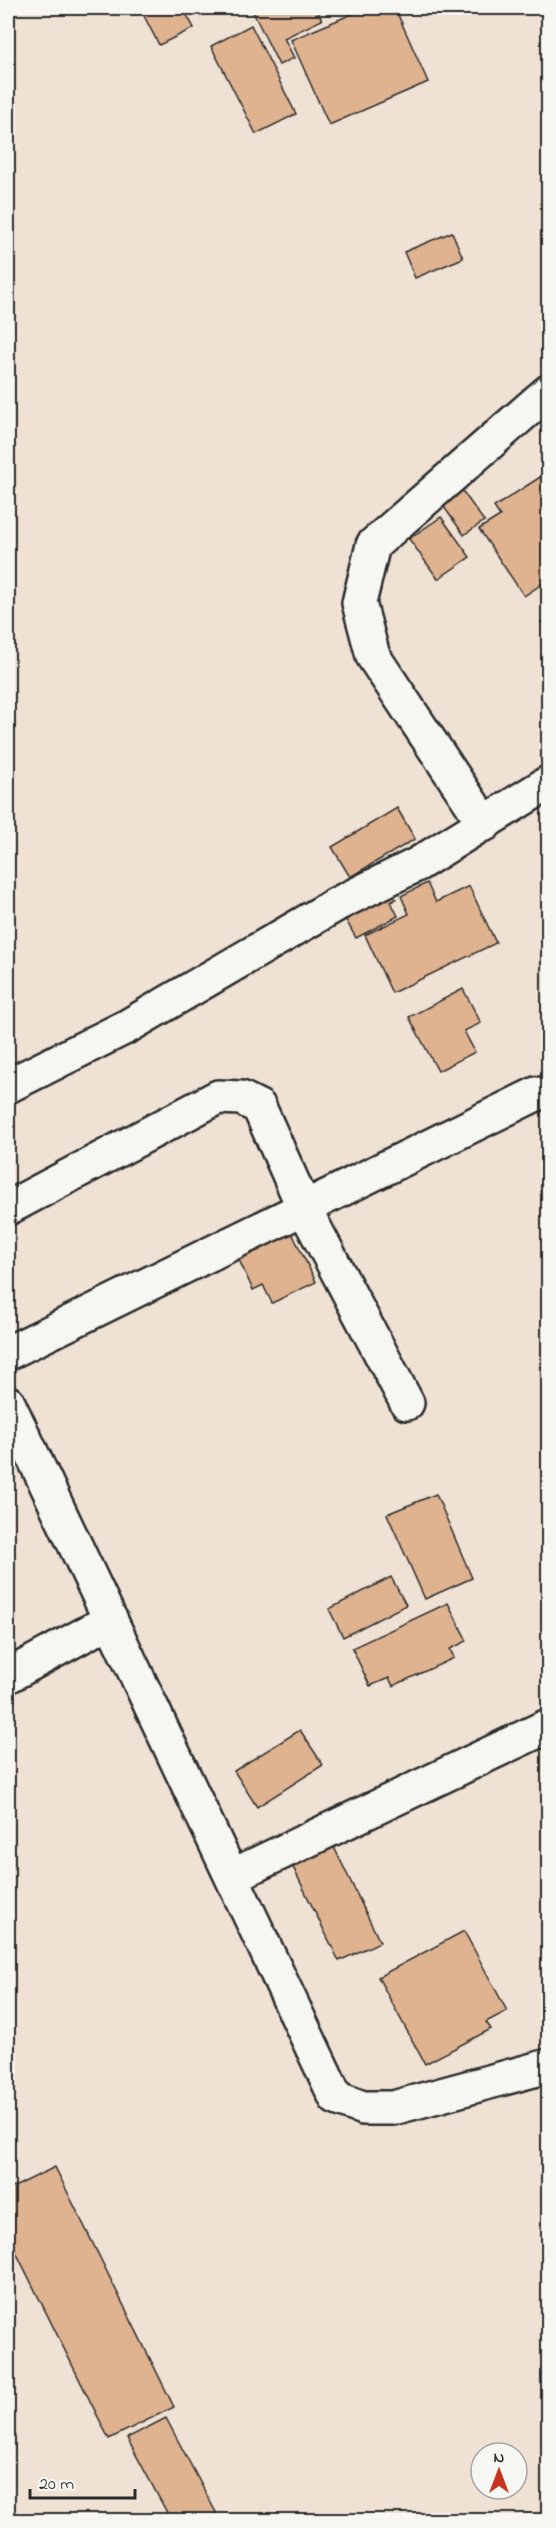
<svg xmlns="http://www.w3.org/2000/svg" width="556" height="2528" font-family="'Indie Flower',sans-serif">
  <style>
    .building { fill: #e0b390; stroke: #2b2b2b; stroke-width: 1.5 }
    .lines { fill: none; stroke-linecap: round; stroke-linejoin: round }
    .street-casing { stroke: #2b2b2b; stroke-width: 38 }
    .street { stroke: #f6f6f2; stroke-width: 33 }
  </style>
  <rect width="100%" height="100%" fill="#efe2d5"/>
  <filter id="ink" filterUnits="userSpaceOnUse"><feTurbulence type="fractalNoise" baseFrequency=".0167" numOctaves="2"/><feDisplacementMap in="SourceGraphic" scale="12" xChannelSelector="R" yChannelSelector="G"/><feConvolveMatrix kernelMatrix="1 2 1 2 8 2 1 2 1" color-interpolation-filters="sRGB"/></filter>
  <g filter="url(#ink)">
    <path class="building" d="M140,8H183L194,28L159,45Z
      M263,8H316L322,20L284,38L294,58L279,65L253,12Z
      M366,8H395L428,82L329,125L291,40Z
      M251,25L296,114L256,134L211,46Z
      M452,232L463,258L415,278L404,252Z
      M548,472V580L524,596L479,529L500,516L494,507Z
      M461,489L484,521L464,535L441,503Z
      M441,517L470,557L438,579L409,539Z
      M548,617V632L541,622Z
      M397,808L415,839L350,877L332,847Z
      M427,883L436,902L469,886L496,943L392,993L365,935L409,914L401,896Z
      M388,885L396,899L391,902L398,916L356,938L341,911Z
      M463,989L481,1023L464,1031L475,1052L438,1071L409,1017Z
      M287,1223L316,1282L272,1303L263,1285L253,1290L234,1249Z
      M436,1494L472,1578L425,1599L387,1514Z
      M391,1577L406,1605L343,1637L329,1609Z
      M448,1603L467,1641L450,1649L454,1658L393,1686L389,1678L370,1686L352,1648Z
      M300,1730L323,1765L257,1807L234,1771Z
      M332,1843L380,1942L339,1961L291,1863Z
      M464,1931L507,2011L486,2022L491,2029L425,2064L378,1977Z
      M55,2167L174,2407L109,2439L8,2236V2190Z
      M166,2418L220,2520H171L127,2438Z"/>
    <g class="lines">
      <g class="street-casing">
        <path id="street" d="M485,824L373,656L359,603L373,545L548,392
          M8,1086L128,1026L337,904L418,864L548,783
          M8,1208L218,1097L241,1098L259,1107L304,1208L407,1403
          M8,1353L536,1094
          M8,1403L336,2098L363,2108H393L548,2066
          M8,1676L111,1620
          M232,1876L548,1726"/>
      </g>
      <use href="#street" class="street"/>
    </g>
  </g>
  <rect width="556" height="2528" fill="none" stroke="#f6f6f2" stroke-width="30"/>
  <rect x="15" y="15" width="526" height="2498" fill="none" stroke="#2b2b2b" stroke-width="2" filter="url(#ink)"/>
  <g transform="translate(499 2471)"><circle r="28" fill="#f6f6f2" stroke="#a5a5a2" stroke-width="1.5"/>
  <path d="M0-4.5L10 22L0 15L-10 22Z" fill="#c8321e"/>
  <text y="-9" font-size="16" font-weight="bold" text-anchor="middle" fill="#2b2b2b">N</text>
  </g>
  <path d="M30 2489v9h105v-9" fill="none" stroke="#2b2b2b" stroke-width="3"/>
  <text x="39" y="2489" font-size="18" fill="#2b2b2b" stroke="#f6f6f2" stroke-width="4.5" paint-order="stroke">20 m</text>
</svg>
